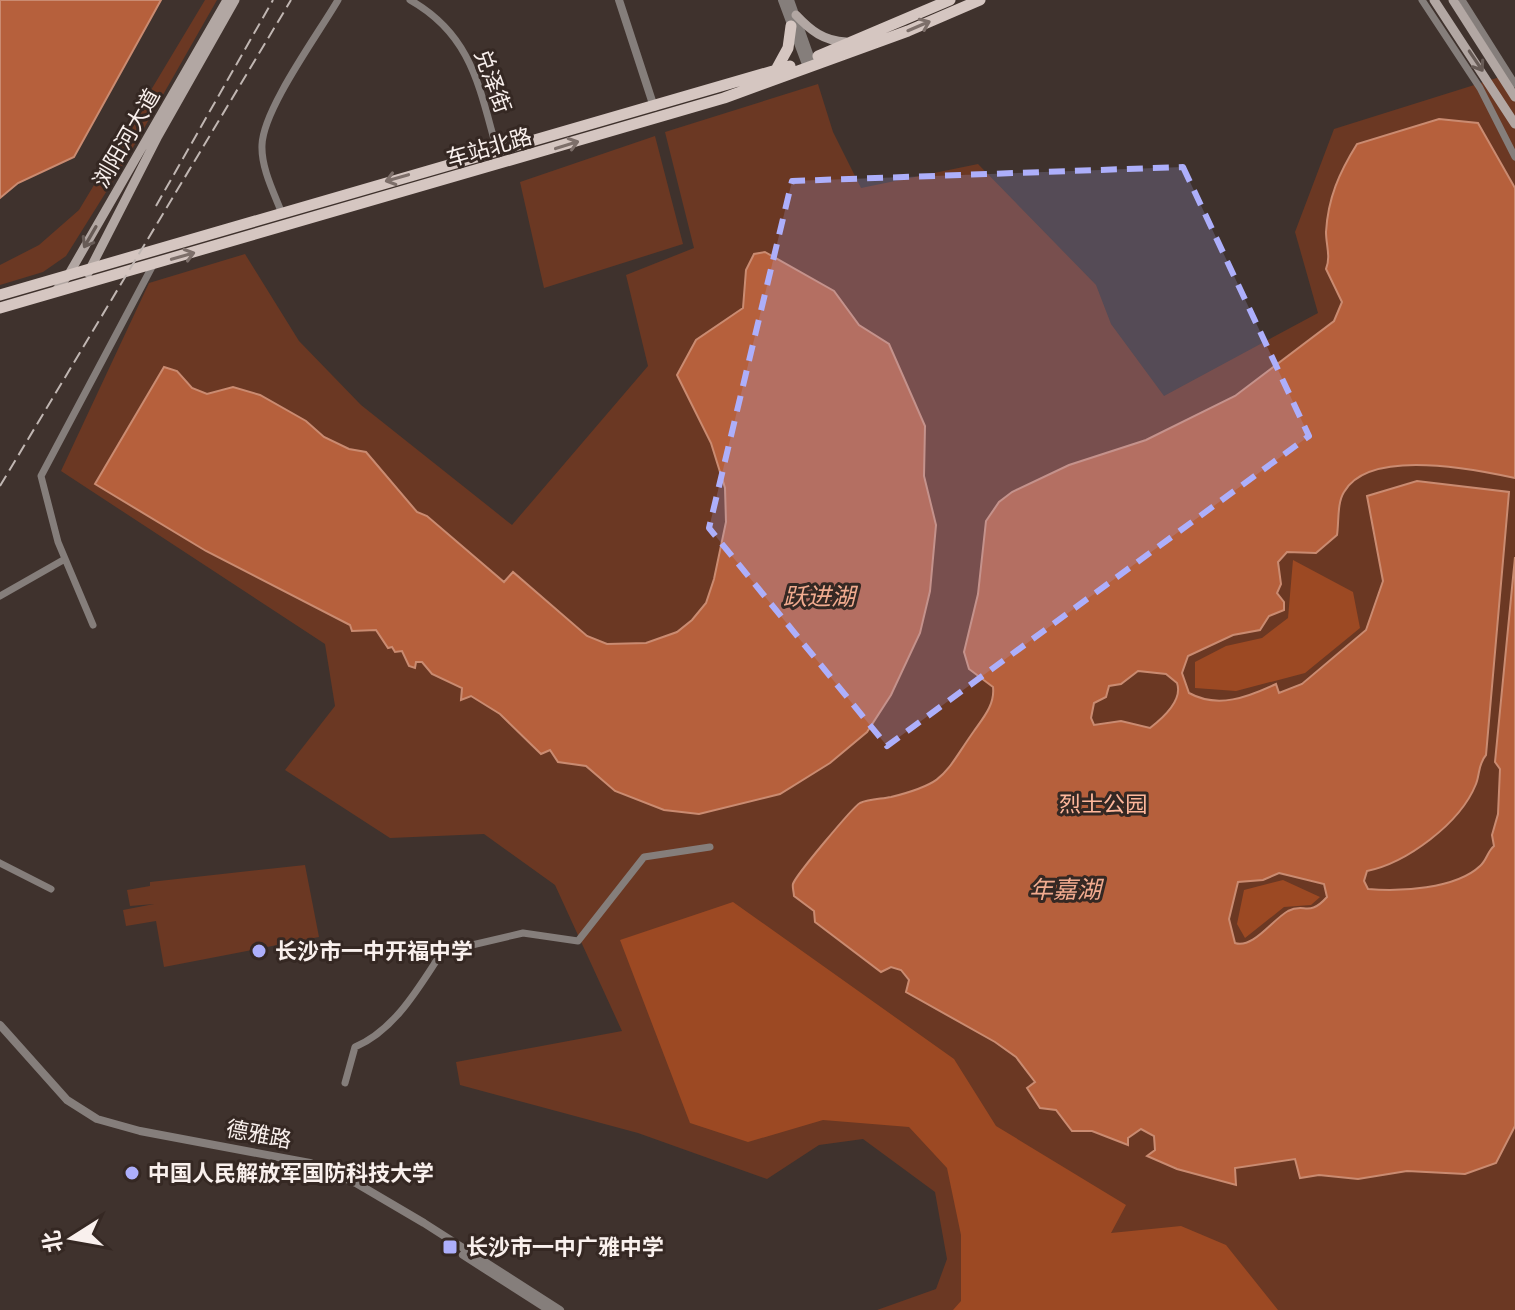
<svg xmlns="http://www.w3.org/2000/svg" width="1515" height="1310" font-family="Arial,'Noto Sans SC',sans-serif">
  <style>
    .green { fill: #6b3823 }
    .forest { fill: #9c4923 }
    .water { fill: #b6603c; stroke: #ca8b71; stroke-width: 2; fill-rule: evenodd }
    .lines { fill: none; stroke-linecap: round; stroke-linejoin: round }
    .minor { stroke: #857e7b; stroke-width: 7 }
    .tertiary { stroke: #857e7b; stroke-width: 8 }
    .secondary { stroke: #b2a7a3; stroke-width: 9 }
    .primary { stroke: #d5c6c1; stroke-width: 11 }
    .rail { stroke: #c0b6b2; stroke-width: 2; stroke-dasharray: 12 6; stroke-linecap: butt }
    .oneway { stroke: #7d6f6a }
    .oneway2 { stroke: #675b56 }
    .marked { fill: #adaffb; fill-opacity: 0.2; stroke: #adaffb; stroke-width: 6; stroke-dasharray: 16 10; stroke-linejoin: round }
    .poi-dot { fill: #adaffb; stroke: #352823; stroke-width: 3 }
    .labels { text-anchor: middle; stroke-width: 6; stroke-linejoin: round; paint-order: stroke }
    .street-label { font-size: 22px; fill: #f9f0ed; stroke: #352823 }
    .park-label { font-size: 22px; fill: #ffb89c; stroke: #352823 }
    .poi-label { font-size: 22px; font-weight: bold; fill: #f9f0ed; stroke: #352823; text-anchor: start }
    .water-label { font-size: 24px; font-style: italic; fill: #f1ab8f; stroke: #352823 }
  </style>
  <rect width="100%" height="100%" fill="#3f322d"/>
  <path class="green" d="M205,0H217L123,165L66,256L43,272L0,285V265L39,245L79,210Z
    M1503,76L1515,89V1310H877L936,1289L947,1259L935,1192L863,1139L819,1145L767,1179L638,1133L460,1085L456,1062L622,1031L555,885L484,834L390,838L285,770L335,706L325,644L61,471L149,283L245,254L299,341L361,405L512,525L648,366L626,275L694,248L665,132L818,84L833,132L861,188L978,164L1096,285L1111,324L1164,396L1318,313L1295,232L1334,129Z
    M655,136L683,244L544,288L520,182Z
    M305,865L319,937L164,967L156,921L126,926L123,910L154,904L130,906L127,890L150,886V882Z"/>
  <path class="forest" d="M1293,560L1353,592L1360,628L1305,673L1236,691L1195,688V662L1226,646L1262,638L1288,618Z
    M1283,880L1320,897L1311,905L1284,907L1245,938L1237,924L1244,890Z
    M733,902L954,1059L996,1126L1126,1205L1111,1233L1181,1226L1226,1245L1278,1310H953L961,1301V1235L947,1168L909,1127L823,1120L748,1142L690,1123L620,940Z"/>
  <path class="water" d="M0,0H161L74,157L18,183L0,198Z
    M1439,119L1478,123L1515,188V478C1474,469 1369,448 1344,492C1337,503 1339,522 1337,535L1316,553L1287,552L1278,562L1281,584L1277,593L1284,602V610L1269,616L1260,630L1233,635L1188,656L1182,673L1189,693C1218,709 1248,697 1276,684L1279,693L1302,684L1366,630L1383,581L1367,496L1417,481L1509,492L1486,755C1478,764 1480,774 1476,784C1460,824 1406,863 1367,871L1364,881L1368,889C1398,892 1456,889 1480,866C1487,860 1487,852 1494,846L1492,835L1498,814L1500,769L1495,762L1515,557V1126L1496,1163L1465,1174L1407,1171L1358,1179L1319,1175L1300,1178L1295,1159L1235,1168L1236,1185L1177,1169L1147,1156L1155,1150L1154,1136L1141,1129L1128,1138V1145L1092,1131H1072L1056,1110L1040,1108L1027,1088L1035,1082L1016,1057L995,1042L906,992L909,980L901,970L891,967L881,972L815,922L814,911L794,896C794,893 792,886 793,884C795,876 853,807 860,803C869,799 881,799 891,797C947,783 943,775 974,731C984,717 995,704 993,687L969,669L964,652L978,594L986,521L999,502L1012,492L1069,465L1146,440L1235,396L1334,321L1342,302L1326,269C1331,257 1326,245 1326,232C1328,198 1339,173 1357,144ZM1138,671L1166,674L1177,683C1183,700 1163,718 1150,728L1121,721L1094,725L1091,718L1094,703L1106,697L1109,686L1121,684ZM1279,873L1324,884L1327,897C1308,918 1305,902 1288,911C1272,920 1253,949 1235,943L1229,919L1238,882L1263,880Z
    M765,252L834,291L859,325L889,344L925,426L924,476L936,525L930,591L920,633L891,695L867,732L830,763L780,794L699,814L664,810L615,791L586,766L558,762L550,750L541,754L500,714L471,696L461,700L462,688L432,674L422,662H416L415,668L409,666L402,651L395,652L392,647L388,648L376,630L352,631L350,625L206,551L95,484L164,367L177,371L192,388L207,394L233,387L260,395L306,421L324,437L349,449L366,452L417,512L427,516L504,582L513,572L587,636L607,644L646,643L677,632L692,620L706,603L714,579L726,522L725,488L711,443L677,375L696,340L743,308L746,270L754,254Z"/>
  <g class="lines">
    <path class="minor" d="M410,0C472,35 479,87 497,150
      M1422,0L1480,88L1515,157
      M1462,0L1515,84
      M281,211C273,191 261,167 262,145C263,109 319,33 338,0
      M0,596L65,559
      M93,625L58,542L41,476L153,265
      M0,863L51,889
      M345,1083L355,1047C395,1030 419,987 442,952L523,933L578,941L644,857L710,847"/>
    <path class="tertiary" d="M619,0L654,107
      M782,0L807,67
      M790,0L813,65
      M0,1025L67,1100L97,1119L140,1131L310,1163L356,1183L424,1223L560,1310
      M463,1255L549,1310"/>
    <path class="secondary" d="M1434,0L1515,124
      M1453,0L1515,97
      M796,15C811,31 824,41 846,42
      M88,273L158,136L235,0
      M55,292L69,274L227,0"/>
    <path class="primary" d="M818,56L950,0
      M776,70L788,48L791,26
      M0,295L790,66
      M0,308L724,98L908,31L980,0"/>
    <path class="rail" d="M156,206L273,0
      M0,486L291,0"/>
  </g>
  <defs><path id="oneway-shaft" d="M-6 0H5M1.5-3L5.5 0L1.5 3" fill="none" stroke-width="1.6" stroke-linecap="round" stroke-linejoin="round" transform="scale(2)"/></defs>
  <g class="oneway">
    <use href="#oneway-shaft" transform="translate(919 26) rotate(-23)"/>
    <use href="#oneway-shaft" transform="translate(567 145) rotate(-17)"/>
    <use href="#oneway-shaft" transform="translate(397 178) rotate(164)"/>
    <use href="#oneway-shaft" transform="translate(183 256) rotate(-16)"/>
  </g>
  <g class="oneway2">
    <use href="#oneway-shaft" transform="translate(1476 61) rotate(56)"/>
    <use href="#oneway-shaft" transform="translate(90 237) rotate(120)"/>
  </g>
  <path class="marked" d="M1183,167L1309,436L887,746L709,528L792,181Z"/>
  <g class="poi-dot">
    <circle cx="259" cy="951" r="8"/>
    <circle cx="132" cy="1173" r="8"/>
    <rect x="442" y="1239" width="16" height="16" rx="4"/>
  </g>
  <g class="labels">
    <g class="street-label">
      <text transform="translate(493 81) rotate(70)" y="8">兑泽街</text>
      <text transform="translate(126 138) rotate(-60)" y="8">浏阳河大道</text>
      <text transform="translate(489 147) rotate(-16)" y="8">车站北路</text>
      <text transform="translate(259 1134) rotate(11)" y="8">德雅路</text>
    </g>
    <g class="park-label">
      <text x="1103" y="812">烈士公园</text>
    </g>
    <g class="poi-label">
      <text x="275" y="959">长沙市一中开福中学</text>
      <text x="148" y="1181">中国人民解放军国防科技大学</text>
      <text x="466" y="1255">长沙市一中广雅中学</text>
    </g>
    <g class="water-label">
      <text x="819" y="605">跃进湖</text>
      <text x="1065" y="898">年嘉湖</text>
    </g>
  </g>
  <g transform="translate(72 1238) rotate(259)" stroke="#352823" stroke-width="6" paint-order="stroke">
  <path d="M0-6L14 30L0 20L-14 30Z" fill="#f9f0ed"/>
  <text y="-12" font-size="22" font-weight="bold" text-anchor="middle" fill="#f9f0ed">北</text>
  </g>
</svg>
